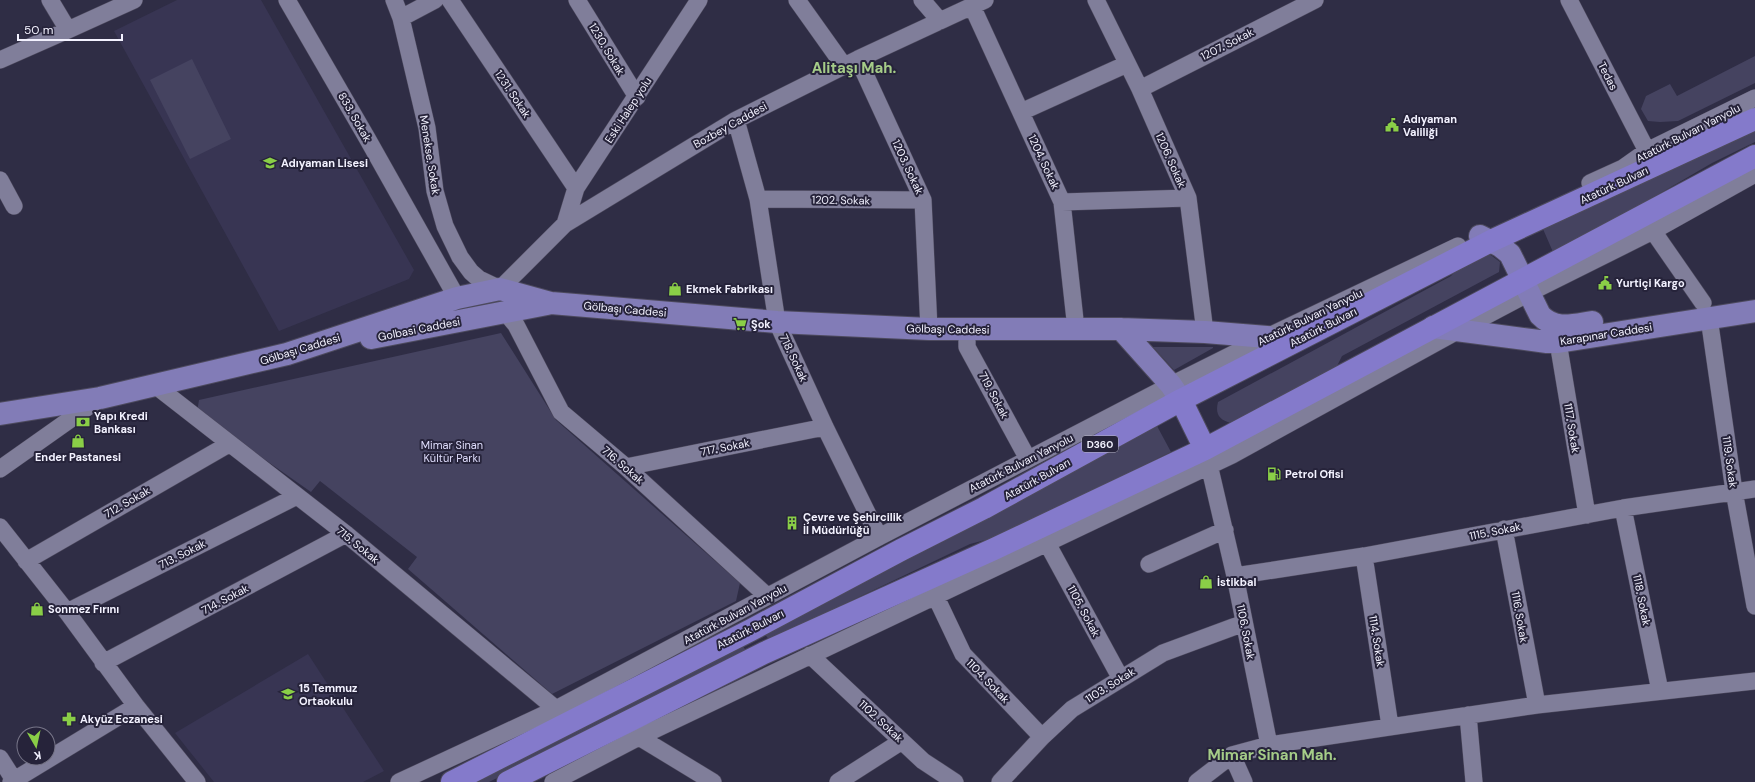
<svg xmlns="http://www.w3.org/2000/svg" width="1755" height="782" font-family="'DM Sans',sans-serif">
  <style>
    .built { fill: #383553 }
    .green { fill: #454360 }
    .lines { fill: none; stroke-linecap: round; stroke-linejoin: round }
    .minor-casing { stroke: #4d4a5e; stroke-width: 18 }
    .major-casing { stroke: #4d4a5e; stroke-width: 24 }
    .highway-casing { stroke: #4d4a5e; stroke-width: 24 }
    .minor { stroke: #807e9a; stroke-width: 17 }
    .major { stroke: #827cb7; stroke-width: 22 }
    .highway { stroke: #847acb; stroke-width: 22 }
    .labels { text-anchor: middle; stroke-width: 4; stroke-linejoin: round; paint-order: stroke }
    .shield { fill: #26233a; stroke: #b6b4c4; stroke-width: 1 }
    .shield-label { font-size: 10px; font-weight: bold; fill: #f3f2ff }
    .street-label { font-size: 11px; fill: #f3f2ff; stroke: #26233a }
    .poi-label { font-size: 11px; font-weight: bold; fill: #f3f2ff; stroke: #26233a; text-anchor: start }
    .park-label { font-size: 11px; fill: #dfddfc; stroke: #26233a }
    .district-label { font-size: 15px; font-weight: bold; fill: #a5cc88; stroke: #26233a }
  </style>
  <rect width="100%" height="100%" fill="#2f2d45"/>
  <path class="built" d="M177,0H261L414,270L409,279L279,331L114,31Z
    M308,654L384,771L363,782H214L175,733Z"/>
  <path class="green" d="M1755,56V83L1678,121L1660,122L1648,121L1641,109L1646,96L1670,84L1677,96Z
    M192,59L231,139L190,159L150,80Z
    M1755,131V142L1712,163L1635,208L1553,252L1543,229Z
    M1488,253L1500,262L1499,272L1342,356L1336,368L1231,423C1219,420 1215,414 1218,402L1451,276L1458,268Z
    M501,333L556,420L740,583L736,601L552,694L408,569L417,557L320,481L311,492L197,412L199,400Z
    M1153,347H1213V348L1174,370Z
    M1157,426L1171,452L1079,497L989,539L970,544L769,640L765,634Z
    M742,645L747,652L489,782H469Z"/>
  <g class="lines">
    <g class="minor-casing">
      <path id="minor" d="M50,0L68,30
        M287,0L367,138L457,298
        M394,0L401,18L427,128L435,191L445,226L460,257L471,272L479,279L500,289L565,224L736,120L858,59L985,0
        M450,0L576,188
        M577,0L637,97
        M797,0L844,66
        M922,0L940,21
        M1096,0L1140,89L1188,198L1205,332
        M1569,0L1647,151
        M972,6L1062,202L1076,329
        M401,18L435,0
        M858,59L923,200L929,329
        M0,60L68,30L134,0
        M1140,89L1315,0
        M1021,112L1127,64
        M736,120L758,199L777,322L825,427L879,537
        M0,180L14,206
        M1590,183L1623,168L1647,151L1755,98
        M758,199L923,200
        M1062,202L1188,198
        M565,224L576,188L699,0
        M1653,231L1703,303
        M506,313L516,325L561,412L626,467L767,596
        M1709,318L1734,491L1755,606
        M967,330V347L1028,459
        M1558,342L1587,515
        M156,386L346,534L556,709
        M1207,456L1235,576L1269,745
        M626,467L825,427
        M0,469L99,399
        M1623,508L1660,691
        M0,527L67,612L136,706L197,782
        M1504,529L1537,705
        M1047,543L1121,679
        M1364,556L1390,726
        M26,561L229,444
        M1149,564L1225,530
        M1235,576L1364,556L1623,508L1755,489
        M935,595L963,654L1042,737
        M67,612L297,496
        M810,655L923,761L955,782
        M103,663L346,534
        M1468,715L1474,782
        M639,737L713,782
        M1232,755L1244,782
        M0,758L14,780
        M11,782L136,706
        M399,782L556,709L879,537L1171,385L1267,337L1458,246
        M553,782L639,737L1232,455L1459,330L1529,293L1653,231L1755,174
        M838,782L902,741
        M1000,782L1042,737L1072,709L1163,653L1244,623
        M1197,782L1232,755L1269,745L1537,705L1755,681"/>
    </g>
    <g class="major-casing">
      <path id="major" d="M1480,236L1500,246L1510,254L1540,315C1555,331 1573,325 1592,322
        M1433,327L1547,342H1558L1755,311
        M1121,329L1171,385L1181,400
        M371,338L547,304
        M0,414L100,398L287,354L457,298L500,289L551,303L777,322L929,329H1121L1205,332L1267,337"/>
    </g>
    <g class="highway-casing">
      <path id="highway" d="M1181,400L1205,449
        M452,782L751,630L901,550L984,508L1181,400L1491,241L1755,119
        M508,782L764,653L994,549L1205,449L1755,156"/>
    </g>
    <use href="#minor" class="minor"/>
    <use href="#major" class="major"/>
    <use href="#highway" class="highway"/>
  </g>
  <defs>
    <g id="civic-bare" transform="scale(1.08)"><path d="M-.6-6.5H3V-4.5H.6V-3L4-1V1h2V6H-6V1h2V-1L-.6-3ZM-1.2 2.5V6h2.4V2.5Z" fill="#8ace47" stroke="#26233a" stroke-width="2.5" paint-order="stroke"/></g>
    <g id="school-bare" transform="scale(1.08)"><path d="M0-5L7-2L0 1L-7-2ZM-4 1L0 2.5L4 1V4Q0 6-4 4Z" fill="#8ace47" stroke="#26233a" stroke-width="2.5" paint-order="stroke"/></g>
    <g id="shop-bare" transform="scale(1.08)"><path d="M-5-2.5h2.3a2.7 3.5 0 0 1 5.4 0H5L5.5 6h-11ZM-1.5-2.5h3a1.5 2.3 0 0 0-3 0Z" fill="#8ace47" stroke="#26233a" stroke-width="2.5" paint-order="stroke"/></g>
    <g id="supermarket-bare" transform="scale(1.08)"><path d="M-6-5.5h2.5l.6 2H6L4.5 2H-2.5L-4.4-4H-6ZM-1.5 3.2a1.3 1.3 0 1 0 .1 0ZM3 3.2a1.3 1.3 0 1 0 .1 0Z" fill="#8ace47" stroke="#26233a" stroke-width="2.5" paint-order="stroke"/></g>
    <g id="bank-bare" transform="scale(1.08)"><path d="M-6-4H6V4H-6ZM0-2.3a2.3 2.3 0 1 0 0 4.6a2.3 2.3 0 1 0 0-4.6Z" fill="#8ace47" stroke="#26233a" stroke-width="2.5" paint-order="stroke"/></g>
    <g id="fuel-bare" transform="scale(1.08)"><path d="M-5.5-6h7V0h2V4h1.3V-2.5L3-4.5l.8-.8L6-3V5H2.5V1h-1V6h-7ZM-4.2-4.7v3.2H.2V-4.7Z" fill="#8ace47" stroke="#26233a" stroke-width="2.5" paint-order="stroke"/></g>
    <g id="building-bare" transform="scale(1.08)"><path d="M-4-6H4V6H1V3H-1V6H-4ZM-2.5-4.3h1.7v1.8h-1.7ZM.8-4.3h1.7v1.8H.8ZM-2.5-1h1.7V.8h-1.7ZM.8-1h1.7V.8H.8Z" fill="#8ace47" stroke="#26233a" stroke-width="2.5" paint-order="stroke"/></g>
    <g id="pharmacy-bare" transform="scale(1.08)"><path d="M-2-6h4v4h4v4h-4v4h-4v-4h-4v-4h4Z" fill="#8ace47" stroke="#26233a" stroke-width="2.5" paint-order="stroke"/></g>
  </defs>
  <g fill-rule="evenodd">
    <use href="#civic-bare" x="1392" y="125"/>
    <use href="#school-bare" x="270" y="163"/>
    <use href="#civic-bare" x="1605" y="283"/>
    <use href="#shop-bare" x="675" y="289"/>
    <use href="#supermarket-bare" x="740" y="324"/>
    <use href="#bank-bare" x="83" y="422"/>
    <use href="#shop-bare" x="78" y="441"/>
    <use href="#fuel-bare" x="1274" y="474"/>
    <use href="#building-bare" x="792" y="523"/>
    <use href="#shop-bare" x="1206" y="582"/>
    <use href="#shop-bare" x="37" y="609"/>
    <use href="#school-bare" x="288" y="694"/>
    <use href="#pharmacy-bare" x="69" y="719"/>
  </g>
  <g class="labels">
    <rect class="shield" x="1082" y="436" width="36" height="16" rx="3"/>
    <g class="shield-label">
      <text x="1100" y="448">D360</text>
    </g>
    <g class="street-label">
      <text transform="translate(1227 44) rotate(-27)" y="4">1207. Sokak</text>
      <text transform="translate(607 49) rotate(59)" y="4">1230. Sokak</text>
      <text transform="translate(1608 76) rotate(63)" y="4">Tedas</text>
      <text transform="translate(513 94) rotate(56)" y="4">1231. Sokak</text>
      <text transform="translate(628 110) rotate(-57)" y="4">Eski Halep yolu</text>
      <text transform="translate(355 117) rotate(60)" y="4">833. Sokak</text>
      <text transform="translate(730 125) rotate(-29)" y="4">Bozbey Caddesi</text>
      <text transform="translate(1688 133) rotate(-27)" y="4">Atatürk Bulvarı Yanyolu</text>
      <text transform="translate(430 155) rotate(81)" y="4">Menekse. Sokak</text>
      <text transform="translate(1171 160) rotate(66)" y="4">1206. Sokak</text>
      <text transform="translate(1044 162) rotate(65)" y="4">1204. Sokak</text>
      <text transform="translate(908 167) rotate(65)" y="4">1203. Sokak</text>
      <text transform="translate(1614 185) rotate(-25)" y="4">Atatürk Bulvarı</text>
      <text transform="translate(841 200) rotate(1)" y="4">1202. Sokak</text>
      <text transform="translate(625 309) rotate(5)" y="4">Gölbaşı Caddesi</text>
      <text transform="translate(1310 317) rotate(-26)" y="4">Atatürk Bulvarı Yanyolu</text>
      <text transform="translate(1323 327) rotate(-27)" y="4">Atatürk Bulvarı</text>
      <text transform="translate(419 329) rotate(-11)" y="4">Golbasi Caddesi</text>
      <text transform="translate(948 329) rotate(1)" y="4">Gölbaşı Caddesi</text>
      <text transform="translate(1606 334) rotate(-9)" y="4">Karapınar Caddesi</text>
      <text transform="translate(300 349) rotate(-17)" y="4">Gölbaşı Caddesi</text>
      <text transform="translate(794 358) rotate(65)" y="4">718. Sokak</text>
      <text transform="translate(994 395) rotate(62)" y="4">719. Sokak</text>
      <text transform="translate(1572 428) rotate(81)" y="4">1117. Sokak</text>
      <text transform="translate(725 447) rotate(-11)" y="4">717. Sokak</text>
      <text transform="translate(1730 462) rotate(82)" y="4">1119. Sokak</text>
      <text transform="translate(1021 463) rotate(-27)" y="4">Atatürk Bulvarı Yanyolu</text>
      <text transform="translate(623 465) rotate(41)" y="4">716. Sokak</text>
      <text transform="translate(1037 479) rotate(-29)" y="4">Atatürk Bulvarı</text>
      <text transform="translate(127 502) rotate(-30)" y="4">712. Sokak</text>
      <text transform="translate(1495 531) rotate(-11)" y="4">1115. Sokak</text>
      <text transform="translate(358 545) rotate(39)" y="4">715. Sokak</text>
      <text transform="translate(182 554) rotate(-27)" y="4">713. Sokak</text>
      <text transform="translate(225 599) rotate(-28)" y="4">714. Sokak</text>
      <text transform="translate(1642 600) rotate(79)" y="4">1118. Sokak</text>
      <text transform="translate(1084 611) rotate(62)" y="4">1105. Sokak</text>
      <text transform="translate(735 614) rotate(-28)" y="4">Atatürk Bulvarı Yanyolu</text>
      <text transform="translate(1520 617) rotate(80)" y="4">1116. Sokak</text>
      <text transform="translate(750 629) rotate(-27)" y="4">Atatürk Bulvarı</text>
      <text transform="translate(1246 632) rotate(79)" y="4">1106. Sokak</text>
      <text transform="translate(1377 641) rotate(81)" y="4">1114. Sokak</text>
      <text transform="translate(988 681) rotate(46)" y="4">1104. Sokak</text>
      <text transform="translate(1110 685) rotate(-32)" y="4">1103. Sokak</text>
      <text transform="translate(881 721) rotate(43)" y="4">1102. Sokak</text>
    </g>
    <g class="poi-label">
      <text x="1403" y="123">Adıyaman<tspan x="1403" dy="13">Valiliği</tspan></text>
      <text x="281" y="167">Adıyaman Lisesi</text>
      <text x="1616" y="287">Yurtiçi Kargo</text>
      <text x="686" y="293">Ekmek Fabrikası</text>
      <text x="751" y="328">Şok</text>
      <text x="94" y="420">Yapı Kredi<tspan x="94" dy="13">Bankası</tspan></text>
      <text x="78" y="461" text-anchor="middle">Ender Pastanesi</text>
      <text x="1285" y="478">Petrol Ofisi</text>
      <text x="803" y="521">Çevre ve Şehircilik<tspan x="803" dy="13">İl Müdürlüğü</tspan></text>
      <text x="1217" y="586">İstikbal</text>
      <text x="48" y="613">Sonmez Fırını</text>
      <text x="299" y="692">15 Temmuz<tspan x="299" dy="13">Ortaokulu</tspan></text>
      <text x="80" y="723">Akyüz Eczanesi</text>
    </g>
    <g class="park-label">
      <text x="452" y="449">Mimar Sinan<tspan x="452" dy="13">Kültür Parkı</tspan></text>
    </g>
    <g class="district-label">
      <text x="854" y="73">Alitaşı Mah.</text>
      <text x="1272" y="760">Mimar Sinan Mah.</text>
    </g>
  </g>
  <g transform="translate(36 746) rotate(171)"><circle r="19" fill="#26233a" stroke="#787689"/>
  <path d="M0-3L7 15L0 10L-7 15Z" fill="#8ace47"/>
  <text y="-6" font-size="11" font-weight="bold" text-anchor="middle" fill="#f3f2ff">K</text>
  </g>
  <path d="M18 34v6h104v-6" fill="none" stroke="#f3f2ff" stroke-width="2"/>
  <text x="24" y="34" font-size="12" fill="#f3f2ff" stroke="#26233a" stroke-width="3" paint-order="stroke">50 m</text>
</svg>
